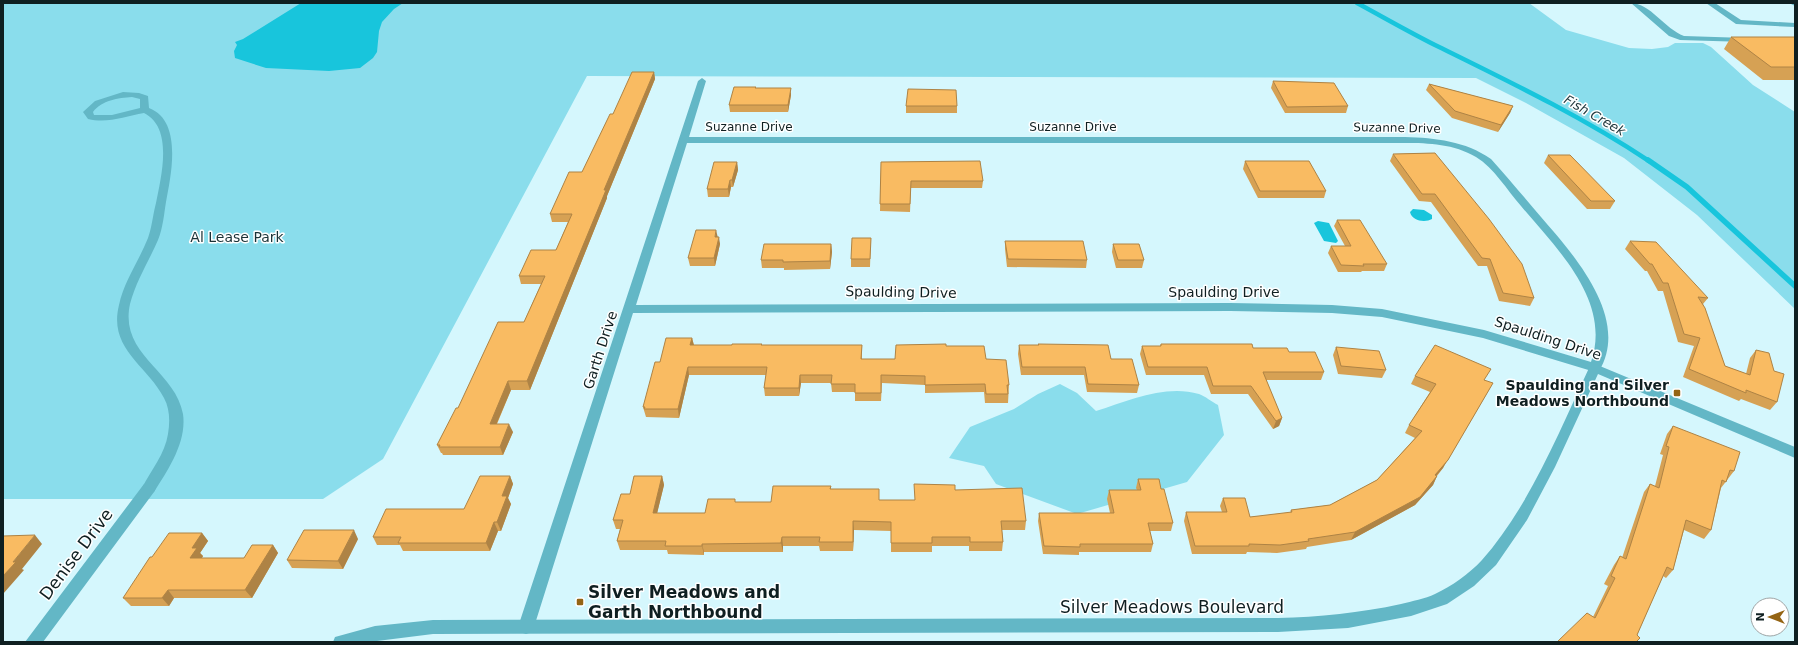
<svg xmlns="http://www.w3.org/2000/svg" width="1798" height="645" font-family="'DejaVu Sans',sans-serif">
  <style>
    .green { fill: #8addec }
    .water { fill: #18c5dc }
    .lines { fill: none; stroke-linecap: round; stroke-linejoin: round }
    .stream-far1 { stroke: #18c5dc; stroke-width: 4.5 }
    .stream { stroke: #18c5dc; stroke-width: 5.5 }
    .service { fill: #63b7c6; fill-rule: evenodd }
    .minor { fill: #63b7c6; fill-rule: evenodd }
    .tertiary { fill: #63b7c6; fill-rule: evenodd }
    .wall { fill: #d6a154 }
    .shaded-wall { fill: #ae8345 }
    .building { fill: #f9bb62; stroke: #ae8345 }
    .poi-dot { fill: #946414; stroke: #fff; stroke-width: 1.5 }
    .labels { text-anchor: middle; stroke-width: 3; stroke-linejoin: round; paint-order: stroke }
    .far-street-label { font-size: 12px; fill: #0f1f21; stroke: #fff }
    .far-water-label { font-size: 13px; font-style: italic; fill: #223a3f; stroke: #fff }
    .park-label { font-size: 14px; fill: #1a3237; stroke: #fff }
    .street-label { font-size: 14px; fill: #0f1f21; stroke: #fff }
    .poi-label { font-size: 14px; font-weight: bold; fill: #0f1f21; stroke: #fff; text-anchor: end }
    .near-street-label { font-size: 17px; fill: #0f1f21; stroke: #fff }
    .near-poi-label { font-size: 17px; font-weight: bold; fill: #0f1f21; stroke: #fff; text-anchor: start }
  </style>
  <rect width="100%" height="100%" fill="#d5f7fd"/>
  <path class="green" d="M3,3H1529L1566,30L1629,48L1652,49L1668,47L1675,43H1703L1711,47L1753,85L1795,112V309L1697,215L1624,158L1526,103L1476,78L587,76L383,459L323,499H3Z
    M1060,384L1077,393L1096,411C1128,401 1165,384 1199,394C1205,396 1212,402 1218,405L1224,435L1187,482L1077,514L996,484L984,466L949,458L970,427L1014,409L1038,394Z"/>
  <path class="water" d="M301,3H403L394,9L382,22L379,31L377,52L373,58L360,68L329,71L266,68L235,58L234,51L237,45L235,42L243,39Z
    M1413,209L1424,210L1432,215V219C1425,223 1412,221 1410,212Z
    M1318,221L1329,223L1338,241L1336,243L1324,241L1314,223Z"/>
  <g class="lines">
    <path class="stream-far1" d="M1357,3C1383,17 1409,32 1435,45C1508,81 1581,116 1649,161"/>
    <path class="stream" d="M1648,160L1687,187L1795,286"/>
    <path class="service" d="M1631,3C1650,3 1665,29 1684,36L1746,38L1750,40L1746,42L1680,40L1669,36Z
      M1706,3H1715L1741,20L1795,23V27L1736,24Z
      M1789,3H1795V6Z
      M123,92L139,93L148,96L149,108C183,121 171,175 166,202C164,214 163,228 158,240C149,261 136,281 130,304C119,355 175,370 183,414C187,442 168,470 154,492L149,494L144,492L142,488C151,470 165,454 168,434C170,422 170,409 164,398C147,365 108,349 119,305C124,281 139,261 148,238C152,227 153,214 156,203C161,177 174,128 144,113C125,116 108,124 88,119L83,112L95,101ZM132,97L140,99V108L112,115H94L93,112C102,100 118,98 132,97Z"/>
    <path class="minor" d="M702,78L706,81L689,137H1405C1436,138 1465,141 1491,159C1508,178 1524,197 1541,217C1573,254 1631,318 1599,371L1595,372L1483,338L1382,317L1332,313L1230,311L633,313L534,627L532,632L526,634L520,632L518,627L698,81ZM687,143H1405C1429,143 1454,144 1476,157C1494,168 1507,190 1521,206C1557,249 1612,301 1591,362L1484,330L1382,309L1332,305L1230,303L636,305Z
      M149,482L154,484L156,488L154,492L43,642H25L144,484Z"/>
    <path class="tertiary" d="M1595,364L1795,447V458L1598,374L1555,467L1527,520L1496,565L1474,586L1447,604L1411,616L1348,628L1278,632L433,634L369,642H333L335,637L375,626L433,620L1278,618C1319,617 1360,613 1401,604C1412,601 1425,599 1435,594C1452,586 1469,574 1482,560C1529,507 1559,432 1589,368L1591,365Z"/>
  </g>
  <path class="wall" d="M1731,37H1795V80H1763L1724,49Z
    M654,72L655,79L607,196V198L530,390H511L497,424L513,432L503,455H443L442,453H441L437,445L458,408L524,322L541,284H521L519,276L556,250L568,222H552L550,214L582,172L613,114Z
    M1273,81L1348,106L1346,113H1285L1271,88Z
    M1429,84L1513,106L1510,113L1498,132L1452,118L1426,90Z
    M756,87V88L791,95L788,112H730L729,105Z
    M906,106H957V113H906Z
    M1435,153L1534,298L1530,306L1499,301L1487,266H1478L1431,202L1419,201L1390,161L1393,154Z
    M1548,155L1615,201L1610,209H1587L1544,163Z
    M1245,161L1326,191L1324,198H1258L1243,169Z
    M737,162L738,170L733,187H731L729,197H708L707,189Z
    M881,162L983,181L982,188H911L910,212L880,211Z
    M1337,220L1387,264L1384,271H1362L1361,272H1338L1328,253L1331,246H1345L1334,226Z
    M717,237L720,244L715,266H690L688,258Z
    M871,238L870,267H851V259Z
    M1005,241L1087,260L1086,268L1007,267L1005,249Z
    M1630,241L1708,298L1703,304L1725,366L1746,374L1750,358L1756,350L1777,402L1770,410L1741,399L1739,401L1683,377L1694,346L1678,342L1663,291H1658L1647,271H1645L1625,249Z
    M831,244L832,252L830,269L784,270V268H762L761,260Z
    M1113,244L1144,260L1142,268H1116L1112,252Z
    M692,338L694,345H732L762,344V345H862V359H895L946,346L986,359L1009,385L1008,403H985L984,392L925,393V385L882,383L881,401H855V392H832L831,383H801L799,396H765L764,388L766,375H689L679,418L646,417L643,407L660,362Z
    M1038,344L1111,359L1139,385L1137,393L1087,392L1084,375H1021L1018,354L1019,345H1038Z
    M1161,344L1253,348L1289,352L1324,372L1321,380H1266L1282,418L1279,426L1273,429L1248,394H1211L1204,375H1146L1140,354L1142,346H1160Z
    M1336,347L1386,370L1382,378L1338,374L1333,355Z
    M1415,376L1485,380L1443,468L1437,476L1433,485L1415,505L1351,540L1307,547L1306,549L1277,553L1247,552L1246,554H1192L1184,521L1186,512H1222L1220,506L1223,498L1250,517L1290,513L1291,510L1330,505L1377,480L1415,438L1405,433L1409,425L1430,392L1411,384Z
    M1673,426L1734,471L1721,488L1711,530L1704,539L1684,530L1673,570L1666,578L1663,576L1637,635L1636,642L1593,617L1608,586L1604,584L1614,565L1620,556L1622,558L1644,492L1650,484L1655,486L1663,455L1660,454L1667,434Z
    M510,476L513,484L508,498L511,504L501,531H498L490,551H403L400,545H377L373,537L464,509Z
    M662,476L664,485L657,513H705L736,502H771L831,486V489L879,500H914L955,490L1026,521L1025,530H1002L1003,542L1002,551H969V546H932V552H891V531L854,530L853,551H820L819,546H783V552H704V555L668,554L667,550H620L617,541L620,529H616L613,520L630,494Z
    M1138,479L1161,489L1173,523L1171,531H1150L1153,544L1151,552H1079V555L1043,554L1038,521L1039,513H1110L1107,499L1109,490H1137L1136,488Z
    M202,533L208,541L200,553L203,556L202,558H244L273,545L278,553L252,598H174L169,606H131L123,598L152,557Z
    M358,539L343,569L292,568L287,560Z"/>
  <path class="shaded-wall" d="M654,72L655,79L607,196V198L530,390L527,381L604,190Z
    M791,88V95L788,112V105Z
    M1513,106L1510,113L1498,132L1501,125Z
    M737,162L738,170L733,187L732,180Z
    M730,180L731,187L729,197L728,189Z
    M716,230L718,238L715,237Z
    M719,237L720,244L715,266L714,258Z
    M831,244L832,252L830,269V261Z
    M692,338L694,346L690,345Z
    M688,367L689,375L679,418L678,409Z
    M800,375L801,383L799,396V388Z
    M508,381L511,390L493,432L490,424Z
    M1493,383L1443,468L1430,483L1435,475Z
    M1282,418L1279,426L1273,429L1276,421Z
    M509,424L513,432L503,455L500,447Z
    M510,476L513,484L508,498L511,504L501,531L497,522L502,496Z
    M662,476L664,485L655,522L653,513Z
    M1437,476L1433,485L1415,505L1351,540L1355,532Z
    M853,521L854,530L853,551Z
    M494,522L498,531L490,551L486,543Z
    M354,530L358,539L343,569L338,561Z
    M202,533L208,541L200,553L203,556L197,566L190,558L192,548Z
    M35,535L42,544L22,569L24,570L3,594V576L13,562Z
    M782,537L783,546V552L781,543Z
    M702,544L704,552V555L702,546Z
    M273,545L278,553L252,598L245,590Z
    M168,590L174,598L169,606L162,598Z"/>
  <path class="building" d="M1731,37H1795V67H1771Z
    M632,72H654L604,190H606L527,381H508L490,424H509L500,447H439L440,445H437L456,408H458L498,322H524L545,276H519L531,250H556L572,214H550L569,172H582L610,114H613Z
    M1273,81L1334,83L1348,106L1287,107Z
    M1429,84L1513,106L1501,125L1455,111Z
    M734,87H756L755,88H791L788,105H729Z
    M908,89L956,90L957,106H906Z
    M1435,153L1489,219L1522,264L1534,298L1503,293L1490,259L1482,258L1435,194H1422L1393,154Z
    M1548,155H1570L1615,201H1591Z
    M980,161L983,181H911L910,204H880L881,162Z
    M1245,161H1309L1326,191H1260Z
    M714,162H737L732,180H730L728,189H707Z
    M1337,220H1360L1387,264H1363L1364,266L1341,265L1331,246H1351Z
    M696,230H716L715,237H719L714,258H688Z
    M852,238H871L870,259H851Z
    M1005,241H1083L1087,260L1008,259Z
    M1630,241L1656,242L1708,298L1698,297L1705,308L1725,366L1750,375L1756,350L1769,353L1774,371L1784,374L1777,402L1746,390V393L1689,369L1700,338L1684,334L1668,283H1663L1652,264H1650Z
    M764,244H831L830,261L783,262V260H761Z
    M1113,244H1139L1144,260H1118Z
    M666,338H692L690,345H732V344H762L761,345H862L861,359H895L896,345L946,344V346H984L986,359L1006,360L1009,385H1007L1008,394H986L985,384L925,385V376L881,375V393H855V384H831L832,375H800L799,388H764L767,367H688L678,409H644L645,407H643L655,362H660Z
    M1038,344L1108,345L1111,359H1132L1139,385L1088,384L1085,367H1022L1019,345H1039Z
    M1161,344H1252L1253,348H1287L1289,352H1315L1324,372H1263L1282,418L1276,421L1251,386H1213L1207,367H1148L1142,346H1161Z
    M1435,345L1491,369L1484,380L1493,383L1448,460L1435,475L1437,476L1420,497L1355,532L1308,539L1309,541L1280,545L1249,544V546H1195L1186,512H1227L1223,498H1245L1250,517L1292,512L1291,510L1330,505L1377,480L1422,431L1409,425L1436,384L1415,376Z
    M1336,347L1379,351L1386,370L1341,366Z
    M1673,426L1740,452L1734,471L1730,470L1726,482L1722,480L1711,530L1686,520L1673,570L1667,567L1637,635L1640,638L1636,642H1557L1587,613L1595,618L1615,578L1611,576L1620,556L1626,559L1650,484L1659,488L1669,447L1666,446Z
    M480,476H510L502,496H507L497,522H494L486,543H398L401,537H373L386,509H464Z
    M634,476H662L653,513H705L708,499H735V502H771L773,486H831L830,489H879V500H915L914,484L955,485V490L1022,488L1026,521H1001L1003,542H970V537H932V543H891V522L853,521V542H819L820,537H782L781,543L702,544V546H665L666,541H617L623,520H613L621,494H630Z
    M1138,479H1159L1161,489H1164L1173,523H1148L1153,544H1080V547L1044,546L1039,513H1114L1109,490H1141Z
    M304,530H354L338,561L287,560Z
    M169,533H202L192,548H197L190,558H244L252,545H273L245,590H168L162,598H123L150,557H152Z
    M35,535L13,562H16L3,576V536Z"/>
  <g class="poi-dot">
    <rect x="1673" y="389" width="8" height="8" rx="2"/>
    <rect x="576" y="598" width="8" height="8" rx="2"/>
  </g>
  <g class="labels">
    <g class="far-street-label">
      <text x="749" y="131">Suzanne Drive</text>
      <text x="1073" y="131">Suzanne Drive</text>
      <text transform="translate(1397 128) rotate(1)" y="4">Suzanne Drive</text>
    </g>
    <g class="far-water-label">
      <text transform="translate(1595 115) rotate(30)" y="5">Fish Creek</text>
    </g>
    <g class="park-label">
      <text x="237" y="242">Al Lease Park</text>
    </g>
    <g class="street-label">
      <text transform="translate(901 292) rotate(1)" y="5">Spaulding Drive</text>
      <text x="1224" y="297">Spaulding Drive</text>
      <text transform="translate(1548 338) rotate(18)" y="5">Spaulding Drive</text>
      <text transform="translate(600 350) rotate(-72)" y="5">Garth Drive</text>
    </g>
    <g class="poi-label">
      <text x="1669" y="390">Spaulding and Silver<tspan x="1669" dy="16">Meadows Northbound</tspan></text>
    </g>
    <g class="near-street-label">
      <text transform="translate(76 554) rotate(-53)" y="6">Denise Drive</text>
      <text x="1172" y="613">Silver Meadows Boulevard</text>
    </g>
    <g class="near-poi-label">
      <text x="588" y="598">Silver Meadows and<tspan x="588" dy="20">Garth Northbound</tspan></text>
    </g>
  </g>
  <rect width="1798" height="645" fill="none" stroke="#0f1f21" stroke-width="8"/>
  <g transform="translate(1770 617) rotate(270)"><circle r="19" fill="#ffffff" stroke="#9fa5a6"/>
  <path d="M0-3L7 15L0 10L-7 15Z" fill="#946414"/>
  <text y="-6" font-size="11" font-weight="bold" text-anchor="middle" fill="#0f1f21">N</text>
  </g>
</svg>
